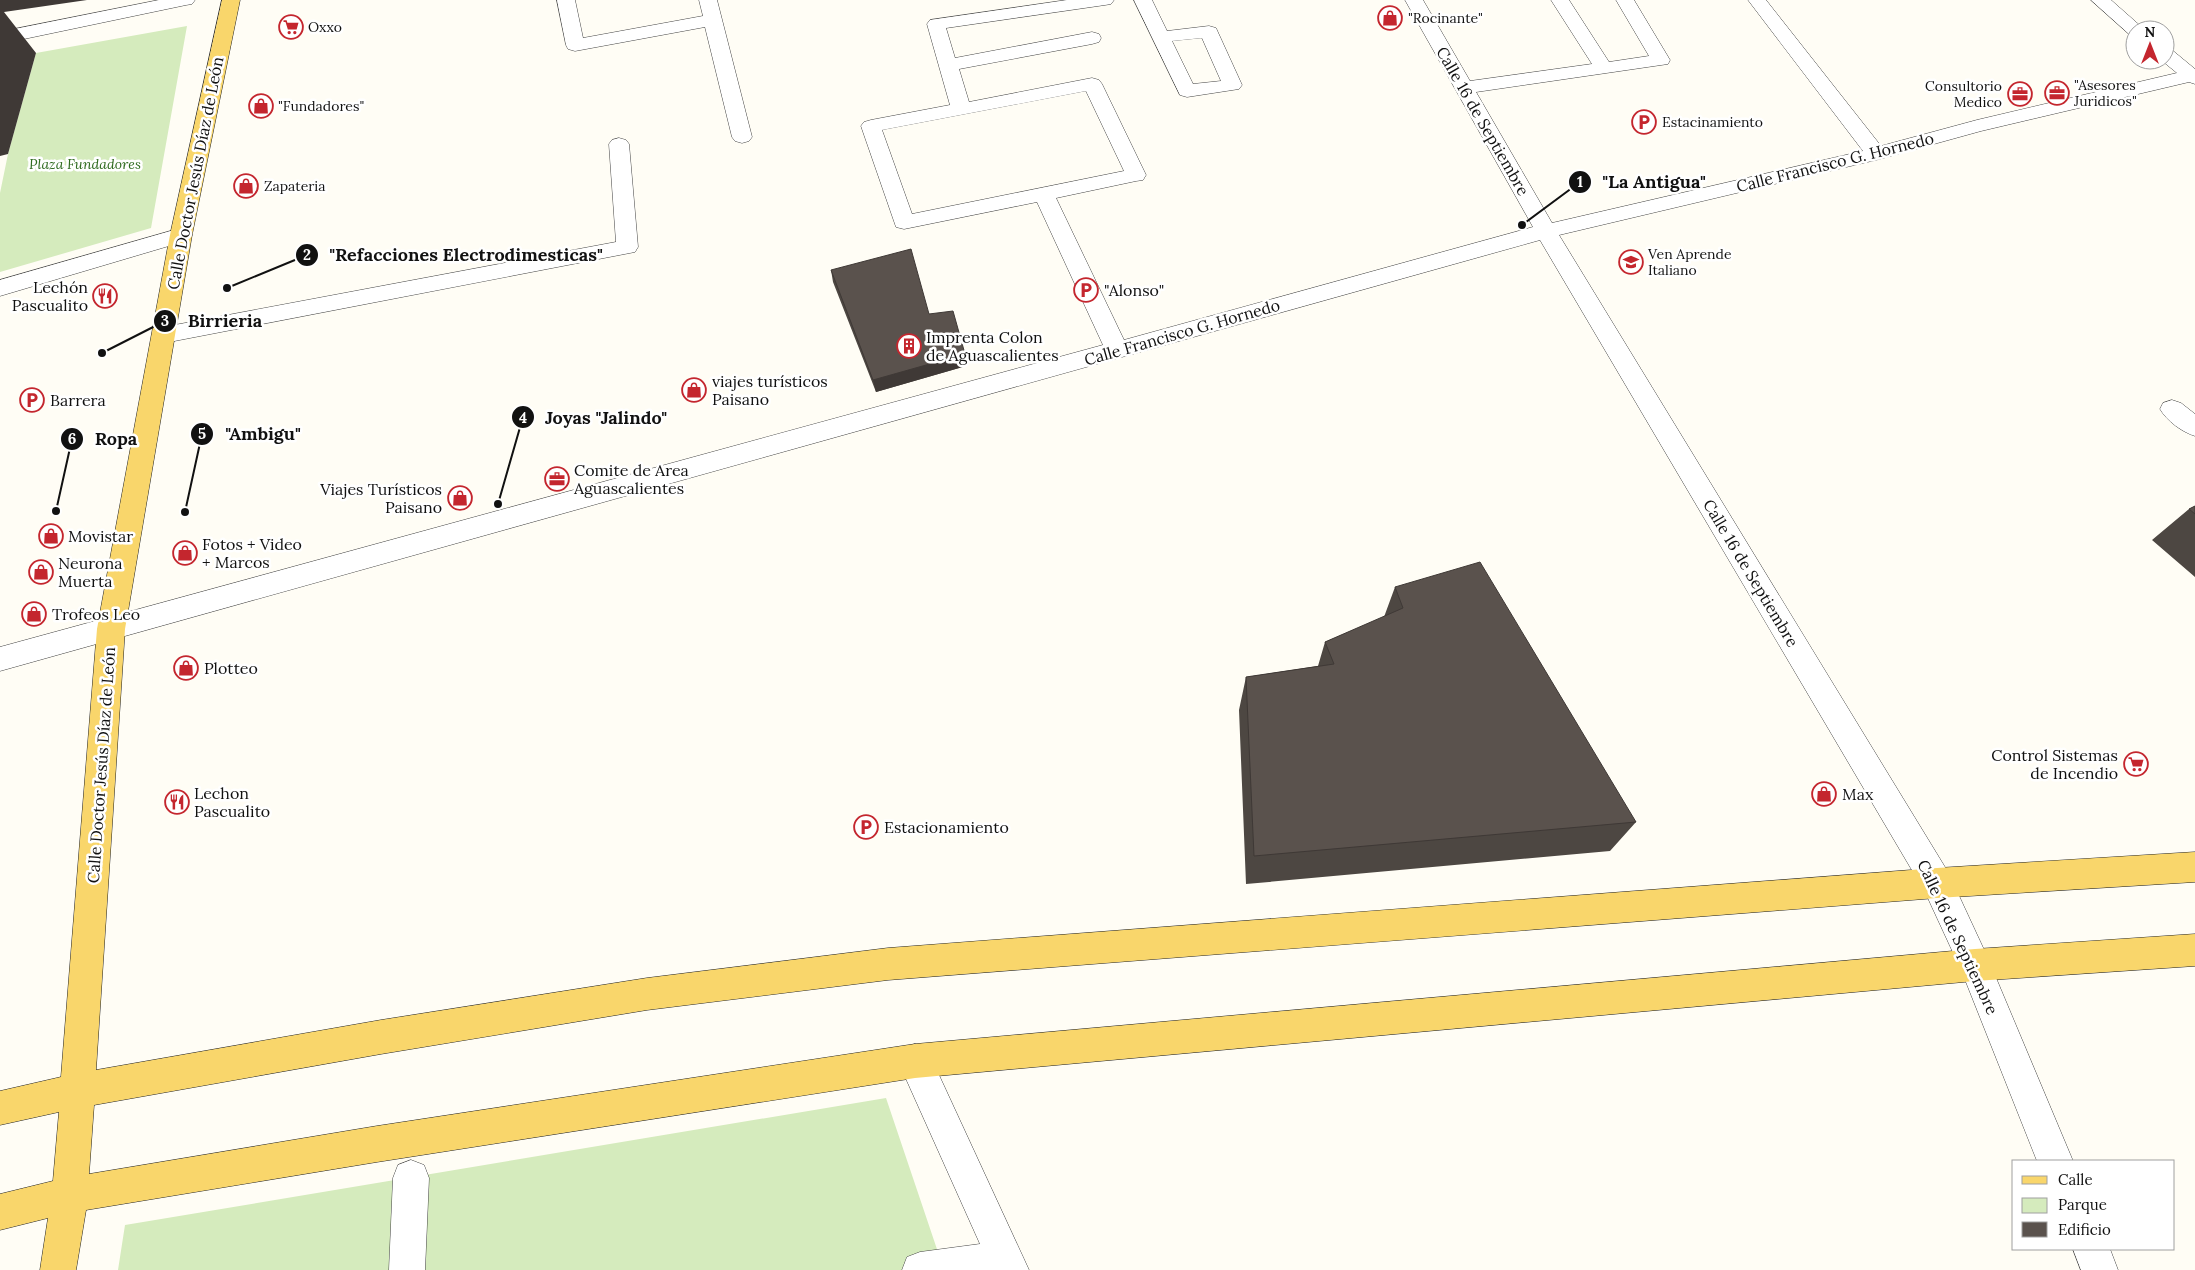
<svg xmlns="http://www.w3.org/2000/svg" width="2195" height="1270" font-family="Lora,serif">
  <style>
    .green { fill: #d5ebbd }
    .lines { fill: none; stroke-linecap: round; stroke-linejoin: round }
    .minor-casing { stroke: #444; stroke-width: 1 }
    .major-casing { stroke: #222; stroke-width: 1 }
    .minor { fill: #fff; fill-rule: evenodd }
    .major { fill: #f9d66b; fill-rule: evenodd }
    .wall { fill: #4d4742 }
    .shaded-wall { fill: #3f3936 }
    .building { fill: #5a524d; stroke: #3f3936 }
    .labels { text-anchor: middle; stroke-width: 5; stroke-linejoin: round; paint-order: stroke }
    .far-poi-label { font-size: 14px; fill: #111; stroke: #fff; text-anchor: start }
    .far-park-label { font-size: 14px; font-style: italic; fill: #2f6b1f; stroke: #fff }
    .street-label { font-size: 16px; fill: #111; stroke: #fff }
    .poi-label { font-size: 16px; fill: #111; stroke: #fff; text-anchor: start }
    .leader { fill: none; stroke: #111; stroke-width: 2 }
    .callout-dot { fill: #111; stroke: #fff; stroke-width: 2 }
    .mark-label { font-size: 15px; text-anchor: middle; font-weight: bold; fill: #fff }
    .callout-label { font-size: 18px; text-anchor: middle; font-weight: bold; fill: #111; stroke: #fff; stroke-width: 5; stroke-linejoin: round; paint-order: stroke }
  </style>
  <rect width="100%" height="100%" fill="#fffdf5"/>
  <path class="green" d="M187,26L151,228L0,272V193L8,154L36,53Z
    M886,1098L944,1270H118L125,1225Z"/>
  <g class="lines">
    <g class="minor-casing">
      <path id="minor" d="M159,0H195L192,4L186,5L0,44V32Z
        M557,0H575L583,38L703,16L699,0H717L752,137L749,141L742,143L735,141L732,137L705,27L575,51L568,49L566,45Z
        M1067,0H1114L1111,4L1105,5L946,28L955,58L1092,32L1099,34L1101,38L1099,42L1092,44L959,69L969,102L1092,78L1099,80L1102,84L1146,175L1143,180L1136,181L1056,198L1124,340L1533,227L1405,0H1423L1470,81L1592,64L1551,0H1569L1609,62L1649,56L1616,0H1634L1670,60L1668,64L1476,92L1552,223L1863,151L1748,0H1766L1881,146L1977,120L2177,73L2161,60H2165V48L2172,50L2195,69V84L2189,82L1981,131L1876,160L1559,235L1948,872L1986,954L2073,1161H2037L1962,972L1926,894L1540,240L0,671V647L1103,345L1037,202L904,229L896,227L861,126L864,122L871,120L950,105L927,24L930,20ZM1086,91L1124,171L912,214L882,130Z
        M1134,0H1152L1167,31L1209,26L1216,28L1242,85L1239,89L1187,97L1180,95ZM1202,38L1221,81L1193,84L1172,41Z
        M2091,0H2111L2145,30H2135V35L2129,34Z
        M619,138L626,140L629,144L638,247L635,252L164,343L156,341L152,335L156,329L164,327L616,242L609,144L612,140Z
        M181,228L189,230L192,235L189,240L0,296V280Z
        M2172,400L2181,403L2195,414V436C2182,432 2167,421 2160,409L2163,403Z
        M915,1044L927,1049L1029,1270H902L907,1257L920,1252L980,1244L898,1061L903,1049Z
        M411,1160L424,1165L429,1178L425,1270H389L393,1178L398,1165Z
        M2073,1249H2110L2118,1270H2081Z"/>
    </g>
    <g class="major-casing">
      <path id="major" d="M222,0H240L192,235L125,629L96,1070L381,1020L647,978L888,948L1937,868L2195,852V882L1937,898L888,980L647,1010L381,1054L94,1105L89,1174L377,1126L915,1044L1975,949L2195,934V966L1975,981L915,1078L377,1162L86,1210L76,1270H40L48,1218L0,1230V1194L53,1181L59,1112L0,1125V1091L61,1077L97,629L170,235Z"/>
    </g>
    <use href="#minor" class="minor"/>
    <use href="#major" class="major"/>
  </g>
  <path class="wall" d="M831,270L929,314L965,354L966,366L876,392L833,282Z
    M2195,506V577L2152,540L2189,509Z
    M1395,587L1636,822L1610,851L1246,884L1239,710L1246,677L1318,666L1325,642L1384,617Z"/>
  <path class="shaded-wall" d="M0,0H87L4,12L36,53L8,154L0,156Z
    M965,354L966,366L876,392L873,380Z"/>
  <path class="building" d="M911,249L929,314L953,311L965,354L873,380L831,270Z
    M2195,506V514L2189,509Z
    M1480,562L1636,822L1254,856L1246,677L1334,664L1325,642L1403,608L1395,587Z"/>
  <defs>
    <g id="shop-ring" transform="scale(1.25)"><circle r="9.5" fill="#fff" stroke="#c4262e" stroke-width="1.5"/><path d="M-5-2.5h2.3a2.7 3.5 0 0 1 5.4 0H5L5.5 6h-11ZM-1.5-2.5h3a1.5 2.3 0 0 0-3 0Z" fill="#c4262e"/></g>
    <g id="supermarket-ring" transform="scale(1.25)"><circle r="9.5" fill="#fff" stroke="#c4262e" stroke-width="1.5"/><path d="M-6-5.5h2.5l.6 2H6L4.5 2H-2.5L-4.4-4H-6ZM-1.5 3.2a1.3 1.3 0 1 0 .1 0ZM3 3.2a1.3 1.3 0 1 0 .1 0Z" fill="#c4262e"/></g>
    <g id="office-ring" transform="scale(1.25)"><circle r="9.5" fill="#fff" stroke="#c4262e" stroke-width="1.5"/><path d="M-6-3h4V-5.5h4V-3h4V5H-6ZM-1-4.5V-3h2v-1.5ZM-6 0V1H6V0Z" fill="#c4262e"/></g>
    <g id="parking-ring" transform="scale(1.25)"><circle r="9.5" fill="#fff" stroke="#c4262e" stroke-width="1.5"/><path d="M-3.5-5.5H1a3.5 3.5 0 0 1 0 7H-1V5.5H-3.5ZM-1-3.4V-.6H.8a1.4 1.4 0 0 0 0-2.8Z" fill="#c4262e"/></g>
    <g id="school-ring" transform="scale(1.25)"><circle r="9.5" fill="#fff" stroke="#c4262e" stroke-width="1.5"/><path d="M0-5L7-2L0 1L-7-2ZM-4 1L0 2.5L4 1V4Q0 6-4 4Z" fill="#c4262e"/></g>
    <g id="restaurant-ring" transform="scale(1.25)"><circle r="9.5" fill="#fff" stroke="#c4262e" stroke-width="1.5"/><path d="M-5-6h1v4h1v-4h1v4h1v-4h1v5L-1.5 .5V6h-2V.5L-5-1ZM5-6V6H3V1.5H1.5Q1.5-4 5-6Z" fill="#c4262e"/></g>
    <g id="building-ring" transform="scale(1.25)"><circle r="9.5" fill="#fff" stroke="#c4262e" stroke-width="1.5"/><path d="M-4-6H4V6H1V3H-1V6H-4ZM-2.5-4.3h1.7v1.8h-1.7ZM.8-4.3h1.7v1.8H.8ZM-2.5-1h1.7V.8h-1.7ZM.8-1h1.7V.8H.8Z" fill="#c4262e"/></g>
  </defs>
  <g fill-rule="evenodd">
    <use href="#shop-ring" x="1390" y="18"/>
    <use href="#supermarket-ring" x="291" y="27"/>
    <use href="#office-ring" x="2057" y="93"/>
    <use href="#office-ring" x="2020" y="94"/>
    <use href="#shop-ring" x="261" y="106"/>
    <use href="#parking-ring" x="1644" y="122"/>
    <use href="#shop-ring" x="246" y="186"/>
    <use href="#school-ring" x="1631" y="262"/>
    <use href="#parking-ring" x="1086" y="290"/>
    <use href="#restaurant-ring" x="105" y="296"/>
    <use href="#building-ring" x="909" y="346"/>
    <use href="#shop-ring" x="694" y="390"/>
    <use href="#parking-ring" x="32" y="400"/>
    <use href="#office-ring" x="557" y="479"/>
    <use href="#shop-ring" x="460" y="498"/>
    <use href="#shop-ring" x="51" y="536"/>
    <use href="#shop-ring" x="185" y="553"/>
    <use href="#shop-ring" x="41" y="572"/>
    <use href="#shop-ring" x="34" y="614"/>
    <use href="#shop-ring" x="186" y="668"/>
    <use href="#supermarket-ring" x="2136" y="764"/>
    <use href="#shop-ring" x="1824" y="794"/>
    <use href="#restaurant-ring" x="177" y="802"/>
    <use href="#parking-ring" x="866" y="827"/>
  </g>
  <g class="labels">
    <g class="far-poi-label">
      <text x="1408" y="23">"Rocinante"</text>
      <text x="308" y="32">Oxxo</text>
      <text x="2074" y="90">"Asesores<tspan x="2074" dy="16">Juridicos"</tspan></text>
      <text x="2002" y="91" text-anchor="end">Consultorio<tspan x="2002" dy="16">Medico</tspan></text>
      <text x="278" y="111">"Fundadores"</text>
      <text x="1662" y="127">Estacinamiento</text>
      <text x="264" y="191">Zapateria</text>
      <text x="1648" y="259">Ven Aprende<tspan x="1648" dy="16">Italiano</tspan></text>
    </g>
    <g class="far-park-label">
      <text x="85" y="169">Plaza Fundadores</text>
    </g>
    <g class="street-label">
      <text transform="translate(1483 121) rotate(60)" y="6">Calle 16 de Septiembre</text>
      <text transform="translate(1835 162) rotate(-14)" y="6">Calle Francisco G. Hornedo</text>
      <text transform="translate(195 173) rotate(-79)" y="6">Calle Doctor Jesús Díaz de León</text>
      <text transform="translate(1182 332) rotate(-16)" y="6">Calle Francisco G. Hornedo</text>
      <text transform="translate(1751 573) rotate(59)" y="6">Calle 16 de Septiembre</text>
      <text transform="translate(101 765) rotate(-86)" y="6">Calle Doctor Jesús Díaz de León</text>
      <text transform="translate(1958 937) rotate(65)" y="6">Calle 16 de Septiembre</text>
    </g>
    <g class="poi-label">
      <text x="88" y="293" text-anchor="end">Lechón<tspan x="88" dy="18">Pascualito</tspan></text>
      <text x="1104" y="296">"Alonso"</text>
      <text x="926" y="343">Imprenta Colon<tspan x="926" dy="18">de Aguascalientes</tspan></text>
      <text x="712" y="387">viajes turísticos<tspan x="712" dy="18">Paisano</tspan></text>
      <text x="50" y="406">Barrera</text>
      <text x="574" y="476">Comite de Area<tspan x="574" dy="18">Aguascalientes</tspan></text>
      <text x="442" y="495" text-anchor="end">Viajes Turísticos<tspan x="442" dy="18">Paisano</tspan></text>
      <text x="68" y="542">Movistar</text>
      <text x="202" y="550">Fotos + Video<tspan x="202" dy="18">+ Marcos</tspan></text>
      <text x="58" y="569">Neurona<tspan x="58" dy="18">Muerta</tspan></text>
      <text x="52" y="620">Trofeos Leo</text>
      <text x="204" y="674">Plotteo</text>
      <text x="2118" y="761" text-anchor="end">Control Sistemas<tspan x="2118" dy="18">de Incendio</tspan></text>
      <text x="194" y="799">Lechon<tspan x="194" dy="18">Pascualito</tspan></text>
      <text x="1842" y="800">Max</text>
      <text x="884" y="833">Estacionamiento</text>
    </g>
  </g>
  <path class="leader" d="M1522 225L1580 182M227 288L307 255M102 353L165 321M498 504L523 417M185 512L202 434M56 511L72 439"/>
  <g class="callout-dot">
    <circle cx="1522" cy="225" r="5"/>
    <circle cx="227" cy="288" r="5"/>
    <circle cx="102" cy="353" r="5"/>
    <circle cx="498" cy="504" r="5"/>
    <circle cx="185" cy="512" r="5"/>
    <circle cx="56" cy="511" r="5"/>
    <circle cx="1580" cy="182" r="12"/>
    <circle cx="307" cy="255" r="12"/>
    <circle cx="165" cy="321" r="12"/>
    <circle cx="523" cy="417" r="12"/>
    <circle cx="202" cy="434" r="12"/>
    <circle cx="72" cy="439" r="12"/>
  </g>
  <g class="mark-label">
    <text x="1580" y="187">1</text>
    <text x="307" y="260">2</text>
    <text x="165" y="326">3</text>
    <text x="523" y="423">4</text>
    <text x="202" y="439">5</text>
    <text x="72" y="444">6</text>
  </g>
  <g class="callout-label">
    <text x="1654" y="188">"La Antigua"</text>
    <text x="466" y="261">"Refacciones Electrodimesticas"</text>
    <text x="225" y="327">Birrieria</text>
    <text x="606" y="424">Joyas "Jalindo"</text>
    <text x="263" y="440">"Ambigu"</text>
    <text x="116" y="445">Ropa</text>
  </g>
  <rect x="2012" y="1160" width="162" height="90" fill="#ffffff" stroke="#a0a0a0"/>
  <rect x="2022" y="1176" width="25" height="8" fill="#f9d66b" stroke="#a0a0a0"/>
  <text x="2058" y="1185" font-size="15" fill="#111111">Calle</text>
  <rect x="2022" y="1198" width="25" height="15" fill="#d5ebbd" stroke="#a0a0a0"/>
  <text x="2058" y="1210" font-size="15" fill="#111111">Parque</text>
  <rect x="2022" y="1222" width="25" height="15" fill="#5a524d" stroke="#a0a0a0"/>
  <text x="2058" y="1235" font-size="15" fill="#111111">Edificio</text>
  <g transform="translate(2150 45)"><circle r="24" fill="#ffffff" stroke="#a0a0a0"/>
  <path d="M0-4L9 19L0 12L-9 19Z" fill="#c4262e"/>
  <text y="-8" font-size="14" font-weight="bold" text-anchor="middle" fill="#111111">N</text>
  </g>
</svg>
